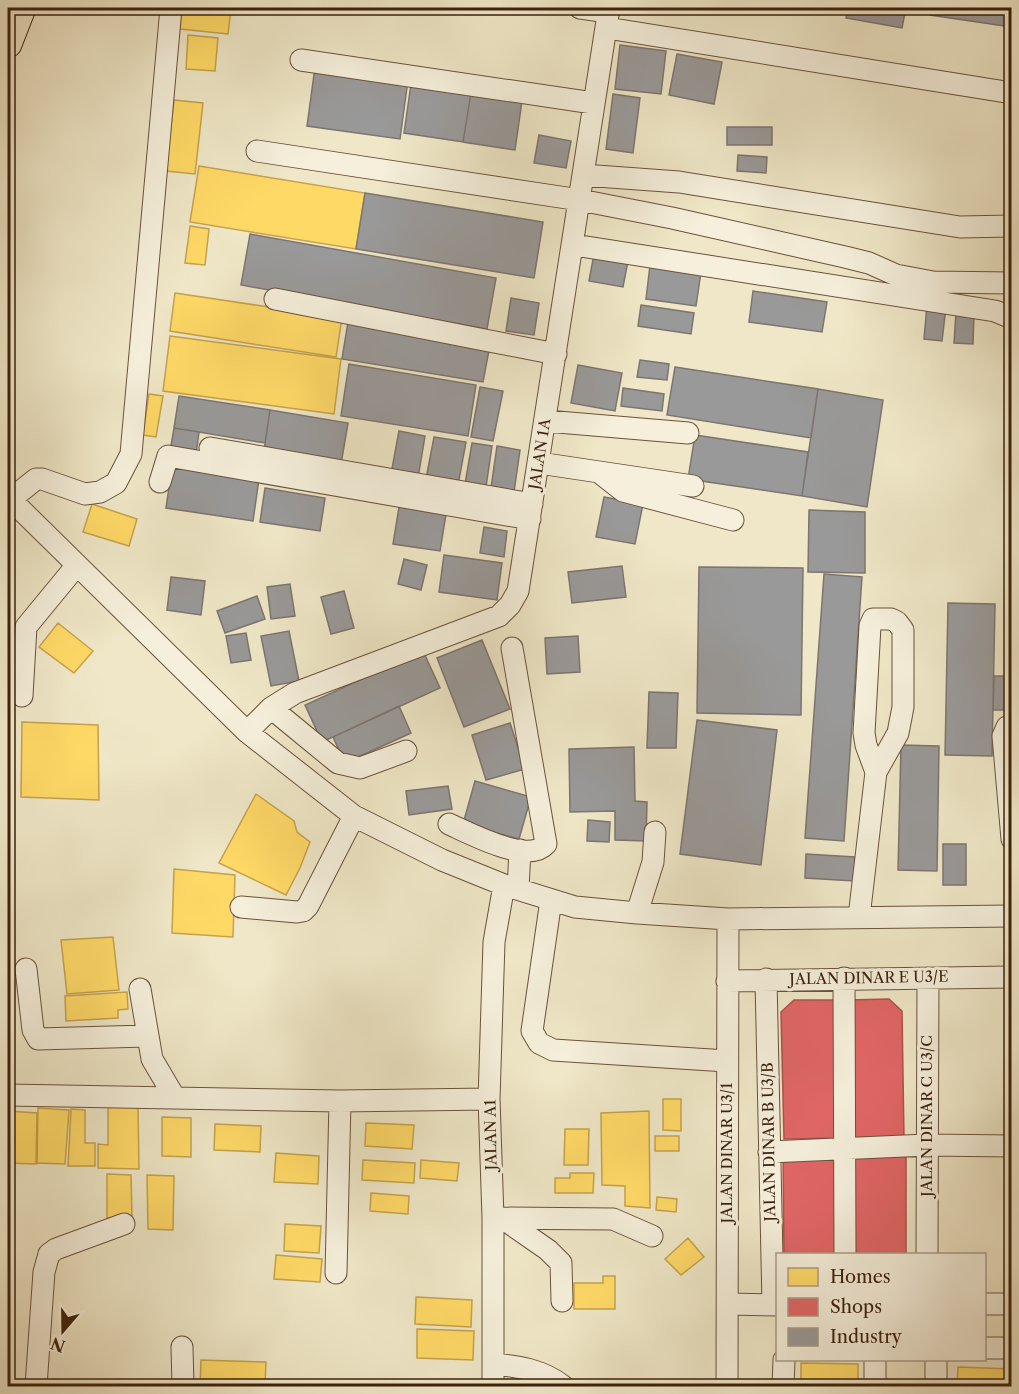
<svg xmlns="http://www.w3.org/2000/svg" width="1019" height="1394" font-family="'Libre Caslon Text',serif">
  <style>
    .homes { fill: #ffd966; stroke: #c5a24b; stroke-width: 1.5 }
    .shops { fill: #e06666; stroke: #af514b; stroke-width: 1.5 }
    .industry { fill: #999; stroke: #7d756f; stroke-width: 1.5 }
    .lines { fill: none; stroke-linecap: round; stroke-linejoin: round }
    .minor-casing { stroke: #6a523b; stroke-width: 23 }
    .major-casing { stroke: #3d210c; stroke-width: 29 }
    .minor { stroke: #f5efdb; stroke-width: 21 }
    .major { stroke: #efe7c7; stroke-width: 27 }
    .labels { text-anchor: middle; stroke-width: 6; stroke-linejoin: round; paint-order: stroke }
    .street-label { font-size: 15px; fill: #3d210c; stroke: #f5efdb }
  </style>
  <rect width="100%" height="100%" fill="#efe7c7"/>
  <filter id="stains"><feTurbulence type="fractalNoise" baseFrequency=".00333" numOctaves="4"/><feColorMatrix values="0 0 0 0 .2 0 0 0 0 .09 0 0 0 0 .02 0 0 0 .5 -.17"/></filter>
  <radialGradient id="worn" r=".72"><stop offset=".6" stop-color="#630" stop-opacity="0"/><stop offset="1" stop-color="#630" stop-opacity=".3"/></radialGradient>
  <path class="homes" d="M182,8H231L228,34L180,29Z
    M188,35L218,38L215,71L186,69Z
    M174,100L203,103L195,174L166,171Z
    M199,166L365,193L356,249L190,222Z
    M190,226L209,229L205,265L185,263Z
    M175,293L342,318L336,357L170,331Z
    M170,336L341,359L334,414L163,391Z
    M149,394L163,396L156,437L143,435Z
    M92,504L137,519L129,546L83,532Z
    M58,623L93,651L74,673L39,647Z
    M22,722L98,725L99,800L21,797Z
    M256,794L294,821L297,832L310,842L300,868L286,895L219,863Z
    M174,869L235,875L233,937L172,933Z
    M113,937L119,990L67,994L61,940Z
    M127,992L128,1009L118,1010V1018L66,1021L65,996Z
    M663,1099H681V1131L663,1130Z
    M108,1104L138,1105L139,1169L98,1168V1144L108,1145Z
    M38,1108L69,1110L65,1164L37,1163Z
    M71,1109L85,1110V1143H95V1166H68Z
    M8,1111L37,1113L36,1164L8,1163Z
    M649,1111L650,1208L625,1206V1186L602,1185L601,1113Z
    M162,1117L191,1118V1157L162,1156Z
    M366,1123L414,1125L412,1149L365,1146Z
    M215,1124L261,1126L260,1152L214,1150Z
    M565,1129H589L588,1165H564Z
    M655,1136H679V1151H655Z
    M276,1153L319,1156L318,1184L274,1182Z
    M363,1160L415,1163L414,1183L362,1180Z
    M421,1160L459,1163L457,1181L420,1178Z
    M570,1173H594L593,1193H555V1178H570Z
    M107,1174L131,1175L132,1218H107Z
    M147,1175L174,1176L173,1230L148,1229Z
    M371,1193L409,1196L408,1214L370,1211Z
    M657,1197L677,1199L676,1212L656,1210Z
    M285,1224L321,1226L319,1253L284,1251Z
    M688,1238L704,1257L681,1275L665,1259Z
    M276,1255L322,1259L320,1282L274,1279Z
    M603,1276H615V1309H574V1283H603Z
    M416,1297L472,1300L471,1327L415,1324Z
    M417,1329L474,1331L473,1360L417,1358Z
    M201,1360L266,1362L265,1386H200Z
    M801,1363L858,1364V1386H801Z
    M958,1367L1012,1369V1386H957Z"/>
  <path class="shops" d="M889,999L902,1011L904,1138H851L849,1000Z
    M794,1000H834L837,1138L784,1139L781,1012Z
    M853,1152H906V1254H853Z
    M783,1153H836L837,1254H784Z"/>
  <path class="industry" d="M768,8H813L812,14Z
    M848,8H906L902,28L846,18Z
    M931,8H1007L1004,26L930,15Z
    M620,45L666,51L661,94L615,89Z
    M677,54L722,62L714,104L669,95Z
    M315,67L408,80L400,139L307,126Z
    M411,84L471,93L463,142L404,133Z
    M471,93L522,101L515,150L463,142Z
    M613,94L640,98L633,153L606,149Z
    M727,127H772V145H727Z
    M539,135L571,141L566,168L534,163Z
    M738,155L767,157L766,173L737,171Z
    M365,193L543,222L534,278L356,249Z
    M250,234L496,278L487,329L241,285Z
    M594,254L628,261L623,287L589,281Z
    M650,265L701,272L696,306L646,299Z
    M753,291L827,302L822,332L749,322Z
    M511,298L539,303L534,335L506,331Z
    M641,305L694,313L691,334L638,326Z
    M927,305L946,307L942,341L924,339Z
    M956,313L974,314L973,344L954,343Z
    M348,322L490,345L483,382L342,359Z
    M640,360L669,364L667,380L637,377Z
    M349,364L476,385L468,436L341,416Z
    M578,365L622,373L615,411L571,403Z
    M675,367L818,389L811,438L667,415Z
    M480,387L503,391L493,441L471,437Z
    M623,388L664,394L662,411L621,406Z
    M818,389L883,400L867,507L802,496Z
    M179,396L270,410L265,443L174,428Z
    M270,410L348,423L339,476L262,464Z
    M174,428L199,432L196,455L170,451Z
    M399,431L425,436L418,478L391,474Z
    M695,435L808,452L802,496L688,479Z
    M434,437L466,442L458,485L426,479Z
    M472,443L492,446L486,487L465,484Z
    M497,446L520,450L514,492L491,488Z
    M173,459L260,472L253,521L166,508Z
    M265,488L325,498L320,531L260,522Z
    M604,497L643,504L635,544L596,537Z
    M400,501L447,508L440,551L393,544Z
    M809,510L865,512V573L808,572Z
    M484,527L507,531L504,557L480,553Z
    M444,555L502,563L497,600L439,592Z
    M404,559L427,565L421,590L398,584Z
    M622,566L626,597L572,603L568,572Z
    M699,567L803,568L801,715L697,713Z
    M824,574L862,577L844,841L805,838Z
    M171,577L205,581L201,615L167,610Z
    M290,584L295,616L271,619L267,587Z
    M344,591L354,628L331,634L321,597Z
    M257,596L265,619L225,633L217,611Z
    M948,603L995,604L992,756L945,755Z
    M289,631L299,681L271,686L261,636Z
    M246,633L251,660L231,663L226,636Z
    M578,636L580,672L547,674L545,638Z
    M482,640L510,709L464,727L437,658Z
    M423,651L440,688L322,742L305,705Z
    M994,676H1012V710H993Z
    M649,692L678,693L676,748H647Z
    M399,706L411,733L345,763L333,737Z
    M697,720L777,730L761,865L680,854Z
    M510,723L525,769L486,780L472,735Z
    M901,745L939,746L937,871L898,870Z
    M634,747L635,801L647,802L646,841L615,840V811L570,812L569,749Z
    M475,781L531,797L519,839L463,824Z
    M448,786L452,809L409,815L406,791Z
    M588,820L610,822L609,842L587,841Z
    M943,844H966V885H943Z
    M806,854L855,857L854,881L805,878Z"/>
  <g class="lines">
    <g class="minor-casing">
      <path id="minor" d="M580,8L609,12
        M607,28L1012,93
        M301,60L593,103
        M257,151L580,200L672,218L845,257L869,263L896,275L933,282L1012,283
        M583,175L679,182L960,227L1012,226
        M574,245L995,311L1012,318
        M275,299L556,354
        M546,421L688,433
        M210,448L532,504
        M539,463L693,486
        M600,473L623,491L733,520
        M160,482L168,456L530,519
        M8,497L247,732L354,816L442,860L504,885L575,907L637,913L728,919L1012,916
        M11,499L36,479H42L85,494L100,492L116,483L131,454L171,8
        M22,696L26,627L77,565
        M271,708L338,763L360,768L406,751
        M1012,726L1007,727L1003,736L1012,839
        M247,732L271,708L295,693L499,616L510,605L518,591L609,8
        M449,824C469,833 528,865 546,844L512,648
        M518,889L520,850
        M551,900L532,1031L539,1043L553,1050L727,1061
        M241,907L297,912L303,911L308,906L354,816
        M637,913L653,862L655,832
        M859,917L876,772L866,745L864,733L870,626L873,619H891L897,622L903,630V707L898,733L876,772
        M26,969L33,1030L38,1039L147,1036
        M844,978L845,1254
        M766,979L773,1305
        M727,981L1012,977
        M140,989L152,1059L175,1098
        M8,1095L340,1101L489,1099
        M769,1152L927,1145L1012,1146
        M493,1218L613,1219L652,1236
        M502,1218L548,1250L561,1263L562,1301
        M927,1254L928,978
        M336,1273L340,1101
        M728,1304L778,1305
        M984,1304H1012
        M182,1347L183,1386
        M984,1348H1012
        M493,1364C518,1366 543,1370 563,1386
        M36,1386L44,1272L49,1254L56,1249L124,1224
        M493,1386V1218L489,1099L494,942L504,885
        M727,1386L728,919
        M783,1386L784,1360
        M875,1386V1360
        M936,1386V1360"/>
    </g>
    <g class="major-casing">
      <path id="major" d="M8,44L22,8"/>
    </g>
    <use href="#minor" class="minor"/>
    <use href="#major" class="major"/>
  </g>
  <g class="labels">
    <g class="street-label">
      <text transform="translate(540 454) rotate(-81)" y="5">JALAN 1A</text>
      <text transform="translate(869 978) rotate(-1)" y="5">JALAN DINAR E U3/E</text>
      <text transform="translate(927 1116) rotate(-90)" y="5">JALAN DINAR C U3/C</text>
      <text transform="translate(491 1135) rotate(-91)" y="5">JALAN A1</text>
      <text transform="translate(769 1142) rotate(-91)" y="5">JALAN DINAR B U3/B</text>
      <text transform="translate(727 1153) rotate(-90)" y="5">JALAN DINAR U3/1</text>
    </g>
  </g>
  <rect width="1019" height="1394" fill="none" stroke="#efe7c7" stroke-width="30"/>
  <rect x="9" y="9" width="1001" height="1376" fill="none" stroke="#3d210c" stroke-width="3"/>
  <rect x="15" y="15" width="989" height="1364" fill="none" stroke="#3d210c" stroke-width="1.5"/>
  <rect x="776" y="1253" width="210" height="108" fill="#f5efdb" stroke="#ab9d88" stroke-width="1.5"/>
  <rect x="788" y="1268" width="30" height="18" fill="#ffd966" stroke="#ab9d88" stroke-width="1.5"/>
  <text x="830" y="1283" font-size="18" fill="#3d210c">Homes</text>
  <rect x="788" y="1298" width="30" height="18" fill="#e06666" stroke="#ab9d88" stroke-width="1.5"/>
  <text x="830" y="1313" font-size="18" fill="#3d210c">Shops</text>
  <rect x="788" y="1328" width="30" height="18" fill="#999999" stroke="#ab9d88" stroke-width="1.5"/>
  <text x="830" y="1343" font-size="18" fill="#3d210c">Industry</text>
  <g transform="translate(63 1331) rotate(200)" stroke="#f5efdb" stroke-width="4.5" paint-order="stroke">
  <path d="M0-4.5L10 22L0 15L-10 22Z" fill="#3d210c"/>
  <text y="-9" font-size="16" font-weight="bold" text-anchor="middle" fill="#3d210c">N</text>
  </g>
  <rect width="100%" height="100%" filter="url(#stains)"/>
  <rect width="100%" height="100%" fill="url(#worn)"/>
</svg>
